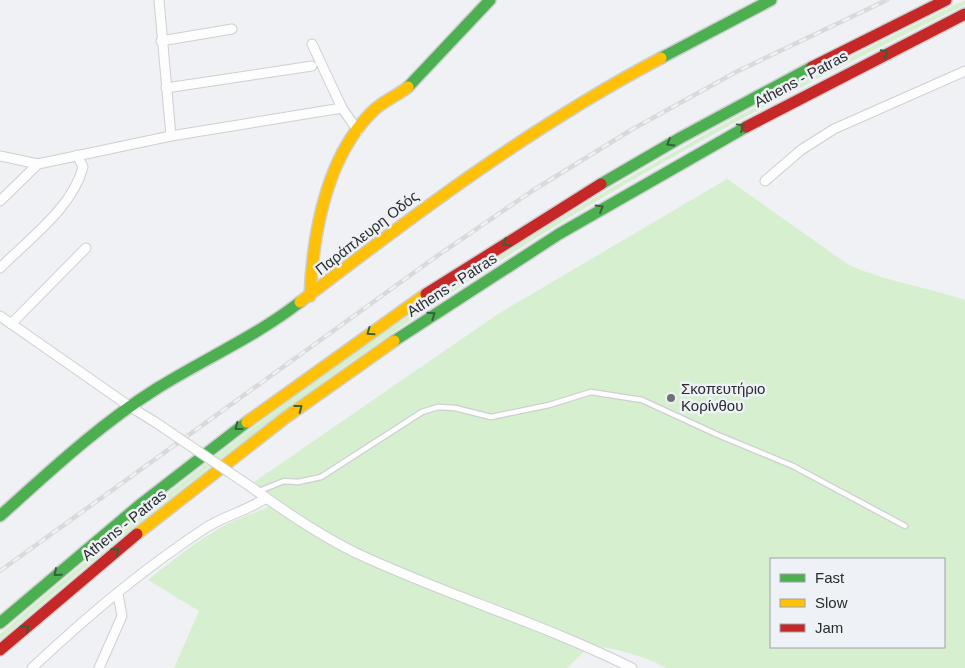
<svg xmlns="http://www.w3.org/2000/svg" width="965" height="668" font-family="Helvetica,sans-serif">
  <style>
    .green { fill: #d6efcf; fill-rule: evenodd }
    .lines { fill: none; stroke-linecap: round; stroke-linejoin: round }
    .lane-casing { stroke: #cdcfd1; stroke-width: 7 }
    .street-casing { stroke: #cdcfd1; stroke-width: 11 }
    .fast-casing { stroke: #cdcfd1; stroke-width: 14 }
    .slow-casing { stroke: #cdcfd1; stroke-width: 14 }
    .jam-casing { stroke: #cdcfd1; stroke-width: 14 }
    .lane { stroke: #fdfdfd; stroke-width: 4.5 }
    .street { stroke: #fdfdfd; stroke-width: 9 }
    .fast { stroke: #4caf50; stroke-width: 11 }
    .slow { stroke: #ffc107; stroke-width: 11 }
    .jam { stroke: #c62828; stroke-width: 11 }
    .rail-casing { stroke: #d9d9da; stroke-width: 4.5 }
    .rail { stroke: #eef1f5; stroke-width: 2.5; stroke-dasharray: 8; stroke-linecap: butt }
    .street-bridge-casing { stroke: #cdcfd1; stroke-width: 11; stroke-linecap: butt }
    .street-bridge { stroke: #fdfdfd; stroke-width: 9 }
    .oneway { stroke: #38603b }
    .poi-dot { fill: #6f7173; stroke: #eef1f5; stroke-width: 2 }
    .labels { text-anchor: middle; stroke-width: 5; stroke-linejoin: round; paint-order: stroke }
    .street-label { font-size: 15px; fill: #2a2c2d; stroke: #eef1f5 }
    .poi-label { font-size: 15px; fill: #2a2c2d; stroke: #eef1f5; text-anchor: start }
  </style>
  <rect width="100%" height="100%" fill="#eff1f4"/>
  <path class="green" d="M965,0V5C790,90 619,181 457,289C296,396 146,513 0,640V634C103,545 208,459 318,379C521,232 740,109 965,0Z
    M727,179L849,265C886,282 927,287 965,300V668H666C642,654 618,650 591,645L567,668H174L199,611L148,580C174,559 198,540 227,524C245,515 263,512 279,500L254,482L498,314ZM771,559H944V647H771Z"/>
  <g class="lines">
    <g class="lane-casing">
      <path id="lane" d="M259,491L284,481L298,482L321,477L422,412L438,407L455,408L491,417L549,405L591,392L642,400L718,435L793,466L905,526"/>
    </g>
    <g class="street-casing">
      <path id="street" d="M159,0L171,136
        M161,41L232,29
        M312,44L342,108
        M166,88L312,66
        M0,156L38,164L171,136L342,108L358,131
        M765,181L801,150L834,129L965,71
        M0,201L38,164
        M0,268C29,239 73,207 83,167L77,155
        M0,316L129,406L155,422
        M11,324L86,248
        M251,487C284,511 318,534 354,552C445,595 542,623 632,668
        M32,668C85,618 143,569 204,529C223,516 247,511 266,498
        M99,668L122,616L118,594"/>
    </g>
    <g class="fast-casing">
      <path id="fast" d="M661,58L771,0
        M408,87L490,0
        M601,184L680,138L812,67
        M394,341L559,234L746,127
        M0,516C50,471 99,425 156,389C204,359 255,337 300,302
        M0,623L141,504L247,422"/>
    </g>
    <g class="slow-casing">
      <path id="slow" d="M310,296C313,233 326,157 373,111C383,101 397,96 408,87
        M300,302C415,214 532,126 661,58
        M247,422L426,294
        M137,534L285,418L394,341"/>
    </g>
    <g class="jam-casing">
      <path id="jam" d="M812,67L946,0
        M746,127L965,14
        M426,294L601,184
        M0,650L137,534"/>
    </g>
    <use href="#lane" class="lane"/>
    <use href="#street" class="street"/>
    <use href="#fast" class="fast"/>
    <use href="#slow" class="slow"/>
    <use href="#jam" class="jam"/>
    <g class="rail-casing">
      <path id="rail" d="M0,571L437,256L532,191L631,130L736,72L887,0"/>
    </g>
    <use href="#rail" class="rail"/>
    <g class="street-bridge-casing">
      <path id="street-bridge" d="M155,422L251,487"/>
    </g>
    <use href="#street-bridge" class="street-bridge"/>
  </g>
  <defs><path id="oneway-chevron" d="M-2-3.5L2.5 0L-2 3.5" fill="none" stroke-width="1.6" stroke-linecap="round" stroke-linejoin="round" transform="scale(1.25)"/></defs>
  <g class="oneway">
    <use href="#oneway-chevron" transform="translate(885 53) rotate(-26)"/>
    <use href="#oneway-chevron" transform="translate(741 127) rotate(-29)"/>
    <use href="#oneway-chevron" transform="translate(670 143) rotate(150)"/>
    <use href="#oneway-chevron" transform="translate(600 208) rotate(-31)"/>
    <use href="#oneway-chevron" transform="translate(506 243) rotate(148)"/>
    <use href="#oneway-chevron" transform="translate(432 315) rotate(-34)"/>
    <use href="#oneway-chevron" transform="translate(370 332) rotate(145)"/>
    <use href="#oneway-chevron" transform="translate(299 408) rotate(-37)"/>
    <use href="#oneway-chevron" transform="translate(238 427) rotate(143)"/>
    <use href="#oneway-chevron" transform="translate(116 551) rotate(-39)"/>
    <use href="#oneway-chevron" transform="translate(57 573) rotate(139)"/>
    <use href="#oneway-chevron" transform="translate(26 628) rotate(-41)"/>
  </g>
  <circle class="poi-dot" cx="671" cy="398" r="5"/>
  <g class="labels">
    <g class="street-label">
      <text transform="translate(801 79) rotate(-28)" y="5">Athens - Patras</text>
      <text transform="translate(367 233) rotate(-38)" y="5">Παράπλευρη Οδός</text>
      <text transform="translate(452 285) rotate(-33)" y="5">Athens - Patras</text>
      <text transform="translate(124 525) rotate(-39)" y="5">Athens - Patras</text>
    </g>
    <g class="poi-label">
      <text x="681" y="394">Σκοπευτήριο<tspan x="681" dy="17">Κορίνθου</tspan></text>
    </g>
  </g>
  <rect x="770" y="558" width="175" height="90" fill="#eef1f5" stroke="#a0a2a5"/>
  <rect x="780" y="574" width="25" height="8" fill="#4caf50" stroke="#a0a2a5"/>
  <text x="815" y="583" font-size="15" fill="#2a2c2d">Fast</text>
  <rect x="780" y="599" width="25" height="8" fill="#ffc107" stroke="#a0a2a5"/>
  <text x="815" y="608" font-size="15" fill="#2a2c2d">Slow</text>
  <rect x="780" y="624" width="25" height="8" fill="#c62828" stroke="#a0a2a5"/>
  <text x="815" y="633" font-size="15" fill="#2a2c2d">Jam</text>
</svg>
